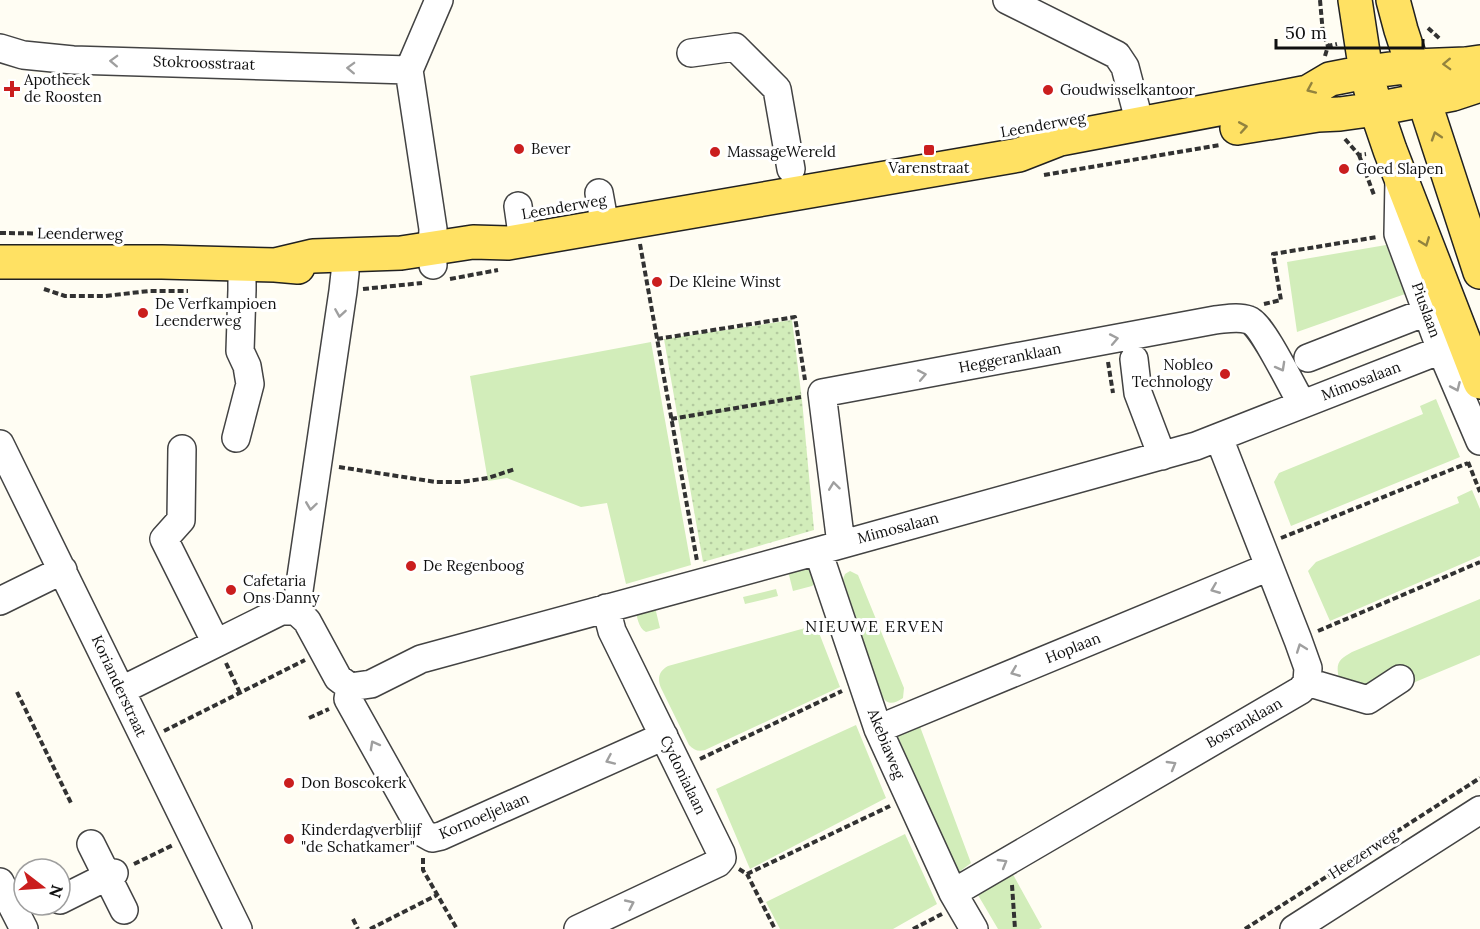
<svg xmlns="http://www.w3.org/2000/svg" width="1480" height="929" font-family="Lora,serif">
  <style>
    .grass { fill: #d2edba }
    .park { fill: url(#park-dots) }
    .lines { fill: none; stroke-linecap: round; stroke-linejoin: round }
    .minor-casing { stroke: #434343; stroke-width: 30 }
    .major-casing { stroke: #212121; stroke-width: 36 }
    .path { stroke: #323232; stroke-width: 4; stroke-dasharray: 6 3; stroke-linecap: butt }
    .minor { stroke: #fff; stroke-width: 27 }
    .major { stroke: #ffe163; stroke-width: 33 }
    .oneway { stroke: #9f9f9f }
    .oneway2 { stroke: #93833e }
    .poi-dot { fill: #ca1e1e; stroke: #fff; stroke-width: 2 }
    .labels { text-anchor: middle; stroke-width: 6; stroke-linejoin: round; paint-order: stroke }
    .street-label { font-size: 15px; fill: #101010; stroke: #fff }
    .poi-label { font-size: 15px; fill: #101010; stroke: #fff; text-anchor: start }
    .neighbourhood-label { font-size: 16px; letter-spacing: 1.5px; fill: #101010; stroke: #fff }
  </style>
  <defs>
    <pattern id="park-dots" width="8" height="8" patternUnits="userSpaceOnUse" patternTransform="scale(1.5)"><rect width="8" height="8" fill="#d2edba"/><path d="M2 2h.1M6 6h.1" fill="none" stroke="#b3ca9f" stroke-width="1.8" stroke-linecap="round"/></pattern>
  </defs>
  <rect width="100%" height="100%" fill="#fffdf3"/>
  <path class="grass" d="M1386,245L1405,294L1297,332L1287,262Z
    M651,342L691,565L626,584L607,503L581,507L507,478L488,481L470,376Z
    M1436,399L1460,457L1291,526L1274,482L1279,473L1423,414L1420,406Z
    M1472,490L1480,509V556L1330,621L1308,571L1316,562L1459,503L1457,497Z
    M787,567H807L812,570L815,583L812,586L793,591Z
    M850,571L858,575L904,688L903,698C893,705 886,705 881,694L843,579L845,574Z
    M776,589L778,596L745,604L743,597Z
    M1480,599V655L1408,685L1364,692L1339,678C1335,662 1340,659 1352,652Z
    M654,603L660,628L646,632C638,628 637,616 635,608Z
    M816,625L840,687L705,750C698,752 694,750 689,745L661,688C657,678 659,671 668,666Z
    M919,724L971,863L955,875L897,734Z
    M856,725L886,798L750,869L716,789Z
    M905,834L937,904L893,929H780L766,902Z
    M1010,869L1042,927L1039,929H998L975,890Z"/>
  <path class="park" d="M792,320L802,400L814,530L703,562L664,339Z"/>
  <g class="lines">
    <g class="minor-casing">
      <path id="minor" d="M1007,0L1117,55L1125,67L1140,124
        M0,48L23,55L73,60L409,70
        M691,53L735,47L777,89L791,169
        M1399,179L1398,234L1441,350L1480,441
        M599,193L605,226
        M518,206L523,241
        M433,265L432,248L433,229L409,70L439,0
        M1308,358L1426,312
        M1134,359L1138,393L1162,456
        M236,438L250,384L247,366L240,351L242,290V264
        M0,444L238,929
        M182,449L181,520L164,539L216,643
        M841,544L822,393L1215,320C1226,319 1238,316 1249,320C1262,324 1293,389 1302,404
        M818,551L878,729L953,893L974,929
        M0,601L63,570
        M296,611L343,291L345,273L344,255
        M1307,682L1368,700L1400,679
        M350,687L371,684L421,659L818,551L1196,446L1441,350
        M350,687L348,699L423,833L432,838L441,836L664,736
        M122,690L281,611H296L307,621L338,678L350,687
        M878,729L1269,567
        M91,844L124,910
        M0,882L24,929
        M953,893L1301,690L1307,682L1308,668L1298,640L1219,438
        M60,900L114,873
        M578,929L718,863L722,858L721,853L612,631L606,608
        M1294,929L1480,810"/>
    </g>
    <g class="major-casing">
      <path id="major" d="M1355,0L1366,72L1376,109L1390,150L1480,382
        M1393,0L1401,30L1480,272
        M1237,128L1318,115L1340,114L1376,109L1453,94L1480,85
        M0,262H162L275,265L298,267
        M275,265L313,256L401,253L473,242L508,243L1019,155L1060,139L1308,92L1330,79L1366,72L1413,66L1466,64L1480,62"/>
    </g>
    <path class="path" d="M1320,0L1323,34L1328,46
      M1428,28L1440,39
      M1325,56L1328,46L1337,44
      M1345,139L1359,155L1366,154
      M1359,155L1374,195
      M1044,175L1220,145
      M0,233L81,234
      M640,244L697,561
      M450,279L498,270
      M44,289L65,296H105L149,291H188
      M363,289L422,283
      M1264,304L1281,300L1273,254L1377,237
      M657,339L795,317L805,380
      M1108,362L1113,393
      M671,419L801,397
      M1468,462L1480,492
      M339,467L436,482H461L488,478L515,469
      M1281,538L1468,463
      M1318,631L1480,562
      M226,663L240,693
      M17,692L71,803
      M309,718L329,709
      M164,731L305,660
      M700,759L842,691
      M423,858V870L457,929
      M134,864L173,845
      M739,869L747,874L775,929
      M747,874L890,806
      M1012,885L1015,929
      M353,919L358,929
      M370,929L437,895
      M913,929L942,914
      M1245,929L1480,778"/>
    <use href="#minor" class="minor"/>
    <use href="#major" class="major"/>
  </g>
  <defs><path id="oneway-chevron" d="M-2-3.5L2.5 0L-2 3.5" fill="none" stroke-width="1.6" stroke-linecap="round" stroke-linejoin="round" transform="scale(1.5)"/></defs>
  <g class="oneway">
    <use href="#oneway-chevron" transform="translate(114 61) rotate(-178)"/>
    <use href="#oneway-chevron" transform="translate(351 68) rotate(-178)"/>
    <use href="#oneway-chevron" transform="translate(340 313) rotate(99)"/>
    <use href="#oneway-chevron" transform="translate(1114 339) rotate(-11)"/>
    <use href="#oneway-chevron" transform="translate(1281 367) rotate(61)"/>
    <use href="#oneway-chevron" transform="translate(922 375) rotate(-11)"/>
    <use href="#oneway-chevron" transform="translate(1456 387) rotate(66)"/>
    <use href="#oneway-chevron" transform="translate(834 486) rotate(-97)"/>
    <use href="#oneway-chevron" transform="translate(311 506) rotate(98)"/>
    <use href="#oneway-chevron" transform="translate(1215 589) rotate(158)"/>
    <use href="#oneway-chevron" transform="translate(1301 648) rotate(-110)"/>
    <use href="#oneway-chevron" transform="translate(1015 672) rotate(158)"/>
    <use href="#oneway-chevron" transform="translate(374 745) rotate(-119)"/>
    <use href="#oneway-chevron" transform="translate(610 760) rotate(156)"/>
    <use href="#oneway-chevron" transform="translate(1172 765) rotate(-30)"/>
    <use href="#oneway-chevron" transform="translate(1003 863) rotate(-30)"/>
    <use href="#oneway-chevron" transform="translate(630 904) rotate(-25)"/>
  </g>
  <g class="oneway2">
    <use href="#oneway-chevron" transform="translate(1447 64) rotate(178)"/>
    <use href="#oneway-chevron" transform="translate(1311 89) rotate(156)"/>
    <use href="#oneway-chevron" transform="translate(1243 127) rotate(-10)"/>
    <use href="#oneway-chevron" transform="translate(1436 136) rotate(-108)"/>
    <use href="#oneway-chevron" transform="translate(1425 242) rotate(69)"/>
  </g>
  <g class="poi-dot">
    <path d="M9 80h6v6h6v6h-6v6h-6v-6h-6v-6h6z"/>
    <circle cx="1048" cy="90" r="6"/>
    <circle cx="519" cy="149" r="6"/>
    <rect x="923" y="144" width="12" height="12" rx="3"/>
    <circle cx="715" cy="152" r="6"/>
    <circle cx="1344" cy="169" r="6"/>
    <circle cx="657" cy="282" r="6"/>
    <circle cx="143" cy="313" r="6"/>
    <circle cx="1225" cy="374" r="6"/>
    <circle cx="411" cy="566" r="6"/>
    <circle cx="231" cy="590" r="6"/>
    <circle cx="289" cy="783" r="6"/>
    <circle cx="289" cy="839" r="6"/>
  </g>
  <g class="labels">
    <g class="street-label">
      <text transform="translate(204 63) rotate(2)" y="5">Stokroosstraat</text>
      <text transform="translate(1043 125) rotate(-10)" y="5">Leenderweg</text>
      <text transform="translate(564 207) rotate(-10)" y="5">Leenderweg</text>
      <text transform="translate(80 234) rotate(1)" y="5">Leenderweg</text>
      <text transform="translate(1426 310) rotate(70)" y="5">Piuslaan</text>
      <text transform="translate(1010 358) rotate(-11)" y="5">Heggeranklaan</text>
      <text transform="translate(1361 381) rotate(-21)" y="5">Mimosalaan</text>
      <text transform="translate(898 528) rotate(-15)" y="5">Mimosalaan</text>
      <text transform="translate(1073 648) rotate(-22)" y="5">Hoplaan</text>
      <text transform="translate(119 686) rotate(65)" y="5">Korianderstraat</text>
      <text transform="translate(1244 723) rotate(-30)" y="5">Bosranklaan</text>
      <text transform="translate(886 744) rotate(68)" y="5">Akebiaweg</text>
      <text transform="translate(683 775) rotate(64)" y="5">Cydonialaan</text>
      <text transform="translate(484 816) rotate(-23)" y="5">Kornoeljelaan</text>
      <text transform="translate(1363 854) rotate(-33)" y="5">Heezerweg</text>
    </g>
    <g class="poi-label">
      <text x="24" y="85">Apotheek<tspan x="24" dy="17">de Roosten</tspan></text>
      <text x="1060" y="95">Goudwisselkantoor</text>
      <text x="531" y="154">Bever</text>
      <text x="727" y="157">MassageWereld</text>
      <text x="929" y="173" text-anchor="middle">Varenstraat</text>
      <text x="1356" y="174">Goed Slapen</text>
      <text x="669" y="287">De Kleine Winst</text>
      <text x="155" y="309">De Verfkampioen<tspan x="155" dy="17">Leenderweg</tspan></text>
      <text x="1213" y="370" text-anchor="end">Nobleo<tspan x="1213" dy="17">Technology</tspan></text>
      <text x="423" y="571">De Regenboog</text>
      <text x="243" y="586">Cafetaria<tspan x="243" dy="17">Ons Danny</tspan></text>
      <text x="301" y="788">Don Boscokerk</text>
      <text x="301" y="835">Kinderdagverblijf<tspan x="301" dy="17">"de Schatkamer"</tspan></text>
    </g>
    <g class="neighbourhood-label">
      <text x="875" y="632">NIEUWE ERVEN</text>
    </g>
  </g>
  <g transform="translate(42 887) rotate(107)"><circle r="28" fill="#ffffff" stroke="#9f9f9f" stroke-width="1.5"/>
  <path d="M0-4.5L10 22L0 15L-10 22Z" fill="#ca1e1e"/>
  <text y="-9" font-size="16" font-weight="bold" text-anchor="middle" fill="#101010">N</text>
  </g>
  <path d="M1276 39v9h147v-9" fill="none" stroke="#101010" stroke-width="3"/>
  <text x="1285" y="39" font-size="18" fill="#101010" stroke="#ffffff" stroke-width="4.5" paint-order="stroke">50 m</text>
</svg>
